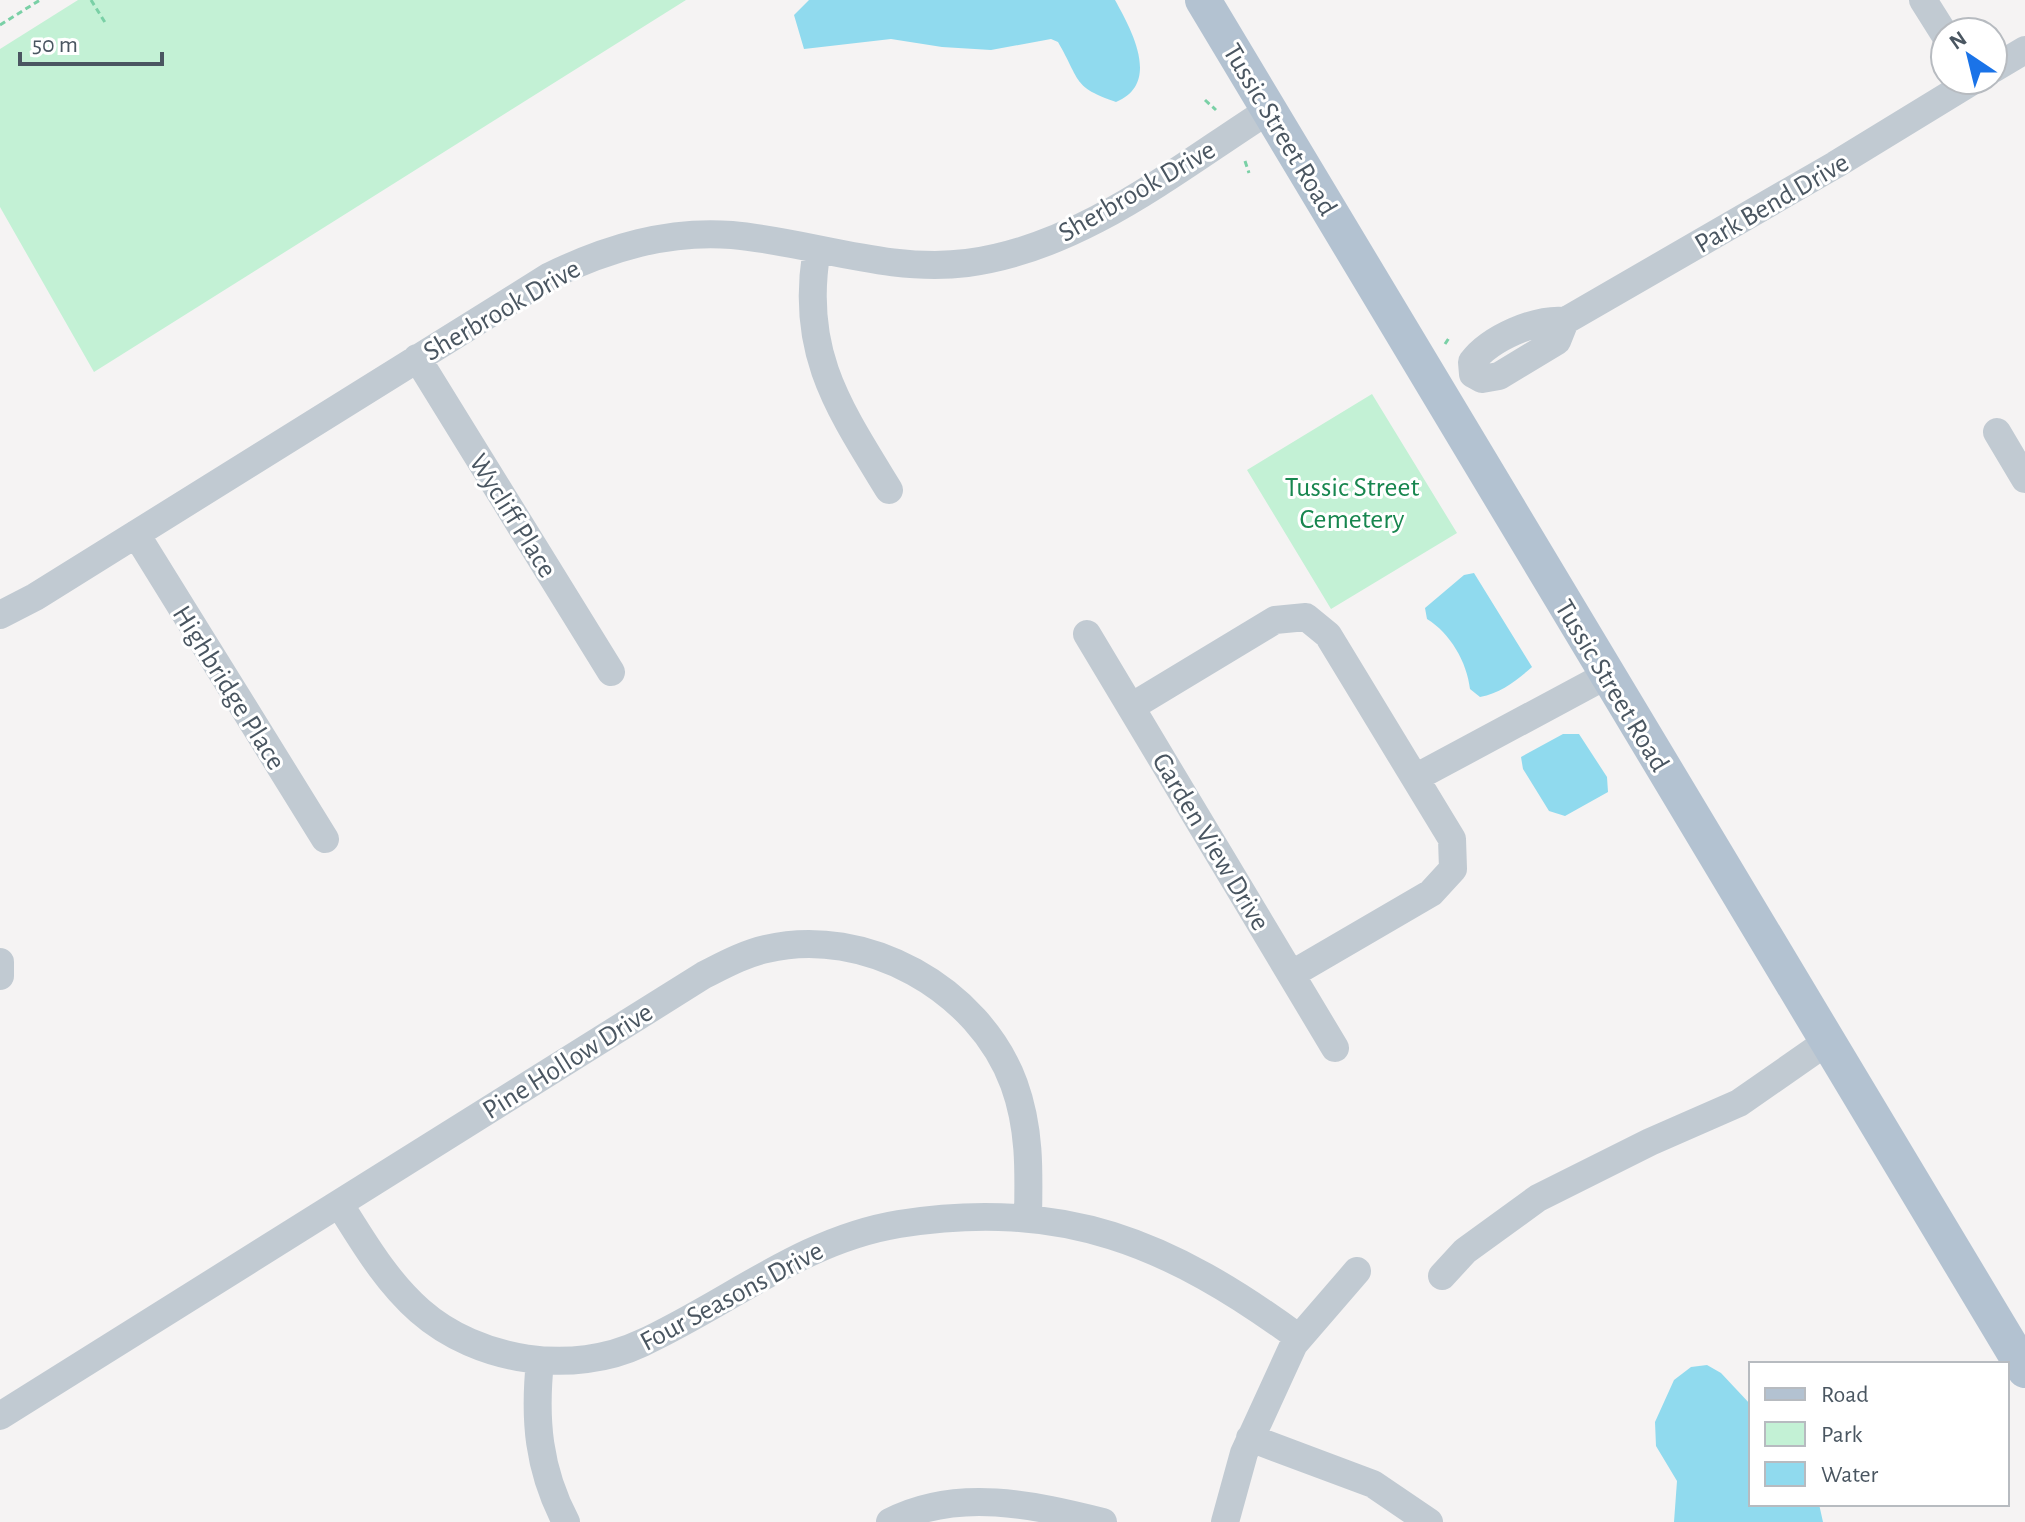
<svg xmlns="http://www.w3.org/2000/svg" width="2025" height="1522" font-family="'Alegreya Sans',sans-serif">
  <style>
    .green { fill: #c3f1d5 }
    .water { fill: #90daee }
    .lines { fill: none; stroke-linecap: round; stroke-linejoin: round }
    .path { stroke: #7ad0a6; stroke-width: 3; stroke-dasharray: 6 4; stroke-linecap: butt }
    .minor { stroke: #c1cad2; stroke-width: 28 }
    .major { stroke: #b3c2d1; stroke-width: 36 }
    .labels { text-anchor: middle; stroke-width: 6; stroke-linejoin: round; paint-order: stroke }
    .street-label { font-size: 28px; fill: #4a5661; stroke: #fff }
    .park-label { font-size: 28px; fill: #17864f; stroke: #fff }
  </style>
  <rect width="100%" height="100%" fill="#f5f3f3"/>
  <path class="green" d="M78,0H686L94,372L0,207V49Z
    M1372,394L1457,533L1331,609L1247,470Z"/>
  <path class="water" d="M809,0H1115C1132,31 1161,83 1116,102C1073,87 1081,82 1058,42L1051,39L991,50L942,47L891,39L804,49L794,15Z
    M1474,573L1532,667C1516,681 1501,693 1480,697L1470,689C1467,662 1450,633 1427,619L1425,608L1464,575Z
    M1563,734H1579L1607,777L1608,792L1565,816L1549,811L1523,769L1521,757Z
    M1707,1365L1721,1373L1751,1405V1504H1819L1823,1522H1674L1677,1481L1656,1446L1655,1422L1674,1380L1691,1367Z"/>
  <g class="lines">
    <path class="path" d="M91,0L106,24
      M0,25L40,0
      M1205,100L1216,110
      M1245,161L1249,173
      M1445,344L1449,338"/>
    <path class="minor" d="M1923,0L1945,35
      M1993,69L2025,50
      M817,249C799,351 838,407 889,490
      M417,358L611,672
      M1473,374L1472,362C1490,338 1536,318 1565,321L1835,165L1974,80
      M1473,374L1482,379L1499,376L1557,341L1565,321
      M1997,432L2025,479
      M136,534L325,839
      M0,615L35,597L550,276C608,248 668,230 732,235C811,242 888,273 967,263C1081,248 1175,170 1269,110
      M1087,634L1335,1048
      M1131,707L1275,620L1306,617L1328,635L1452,839L1453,869L1431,893L1292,974
      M1415,778L1607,675
      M0,962V976
      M340,1205C364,1243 386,1281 420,1311C478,1362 573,1376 642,1343C729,1303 802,1240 899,1224C1062,1198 1170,1243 1299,1338
      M1442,1276L1465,1251L1538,1198L1650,1142L1739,1103L1828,1041
      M540,1361C534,1419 538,1469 566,1522
      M0,1416L704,975C724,965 744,954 766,949C865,925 979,989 1014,1084C1030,1128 1029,1170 1028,1217
      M1250,1438L1373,1484L1429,1522
      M890,1522C957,1487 1035,1505 1103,1522
      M1225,1522L1244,1453L1294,1344L1357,1271"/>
    <path class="major" d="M1203,0L2025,1370"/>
  </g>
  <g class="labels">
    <g class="street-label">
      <text transform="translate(1281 129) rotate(59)" y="10">Tussic Street Road</text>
      <text transform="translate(1136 190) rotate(-30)" y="10">Sherbrook Drive</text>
      <text transform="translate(1771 202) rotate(-30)" y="10">Park Bend Drive</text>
      <text transform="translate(501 309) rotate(-30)" y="10">Sherbrook Drive</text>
      <text transform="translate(514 515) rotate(58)" y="10">Wycliff Place</text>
      <text transform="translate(1613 685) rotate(59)" y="10">Tussic Street Road</text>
      <text transform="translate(230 687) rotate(58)" y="10">Highbridge Place</text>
      <text transform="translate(1212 841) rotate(59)" y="10">Garden View Drive</text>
      <text transform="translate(567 1060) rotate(-32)" y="10">Pine Hollow Drive</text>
      <text transform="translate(731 1295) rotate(-28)" y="10">Four Seasons Drive</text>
    </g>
    <g class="park-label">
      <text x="1352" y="496">Tussic Street<tspan x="1352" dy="32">Cemetery</tspan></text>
    </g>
  </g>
  <rect x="1749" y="1362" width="260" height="144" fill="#ffffff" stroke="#b7bbc0" stroke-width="2"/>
  <rect x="1765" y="1388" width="40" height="12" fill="#b3c2d1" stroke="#b7bbc0" stroke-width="2"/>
  <text x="1821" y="1402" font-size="24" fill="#4a5661">Road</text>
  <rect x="1765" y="1422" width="40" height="24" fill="#c3f1d5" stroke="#b7bbc0" stroke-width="2"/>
  <text x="1821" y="1442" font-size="24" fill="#4a5661">Park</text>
  <rect x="1765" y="1462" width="40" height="24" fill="#90daee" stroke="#b7bbc0" stroke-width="2"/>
  <text x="1821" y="1482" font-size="24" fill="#4a5661">Water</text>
  <g transform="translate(1969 56) rotate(325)"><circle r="38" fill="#ffffff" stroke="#b7bbc0" stroke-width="2"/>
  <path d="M0-6L14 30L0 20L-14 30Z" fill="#1a73e8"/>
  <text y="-12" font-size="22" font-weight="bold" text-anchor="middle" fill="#4a5661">N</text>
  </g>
  <path d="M20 52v12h142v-12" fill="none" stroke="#4a5661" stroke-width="4"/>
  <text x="32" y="52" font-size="24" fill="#4a5661" stroke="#ffffff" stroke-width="6" paint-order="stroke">50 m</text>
</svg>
